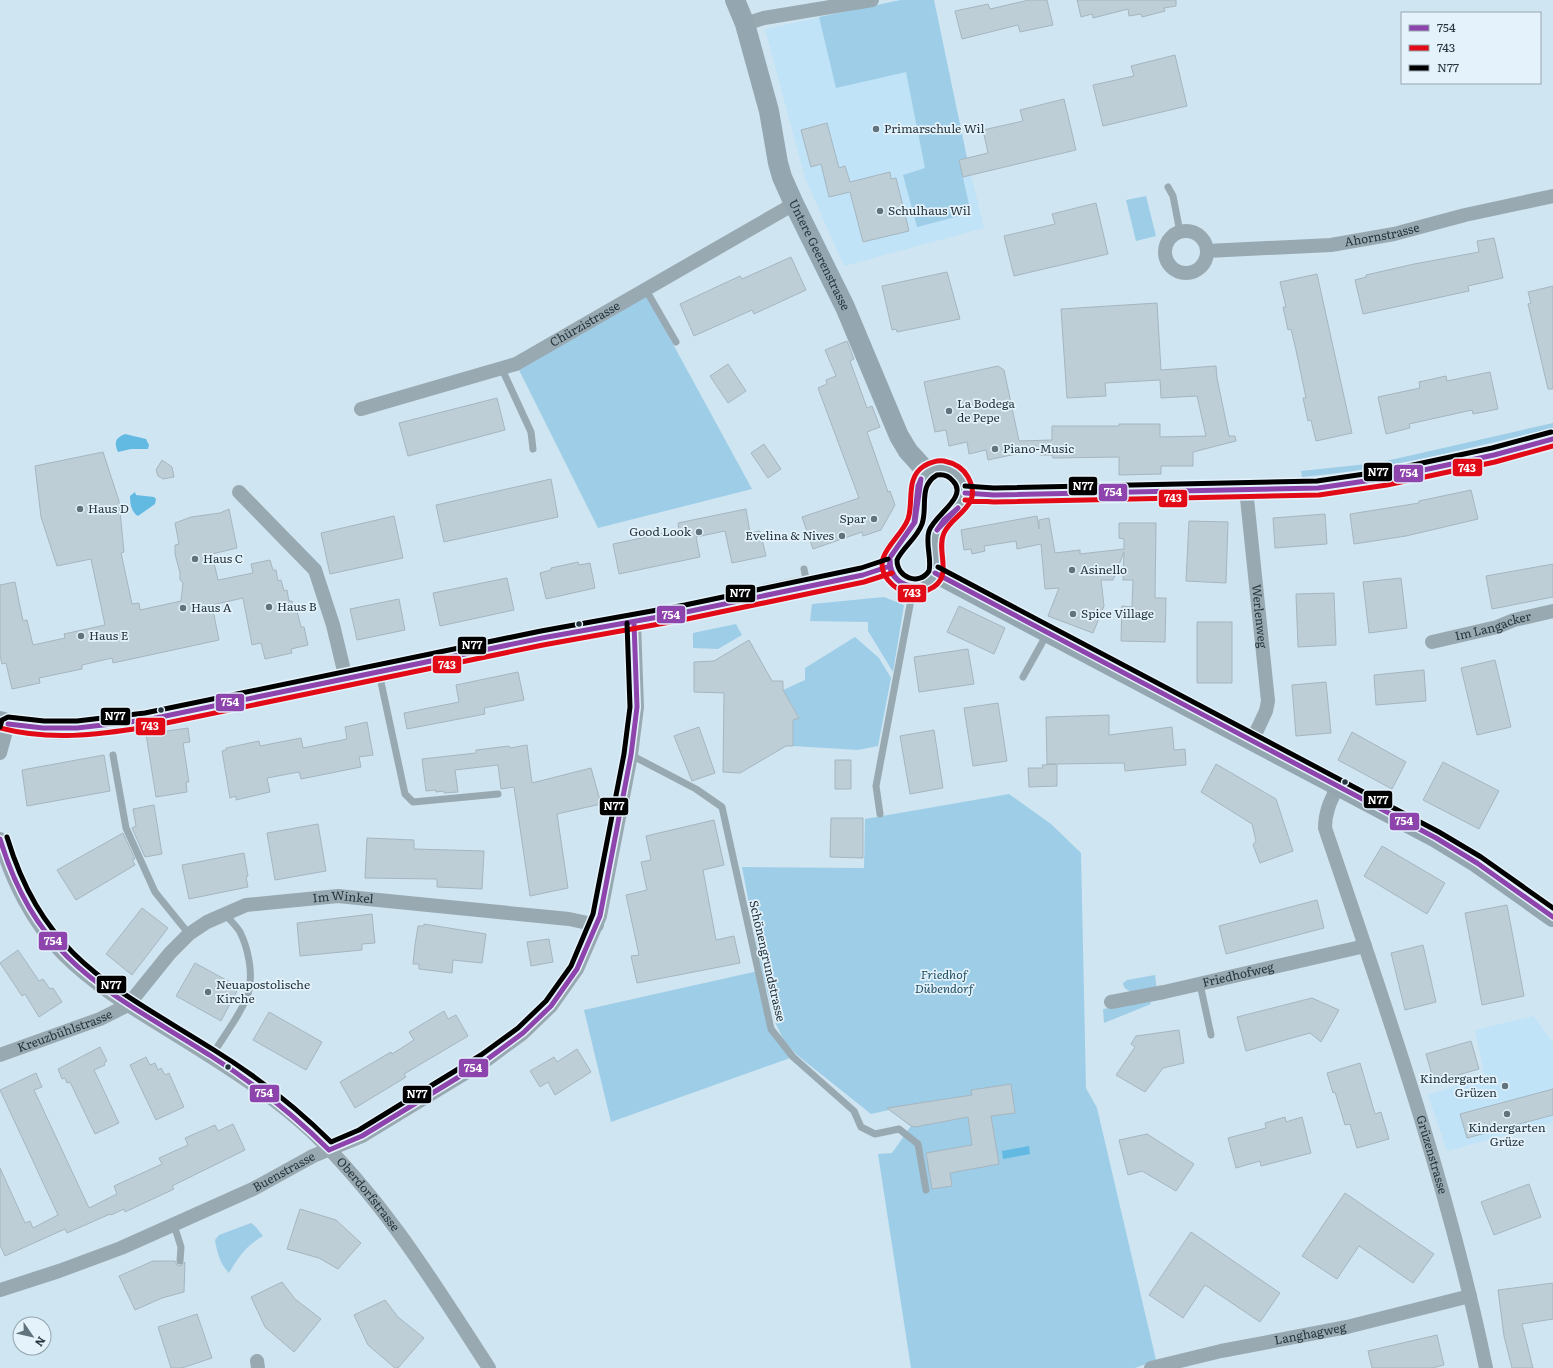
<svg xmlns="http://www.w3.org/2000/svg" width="1553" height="1368" font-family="Literata,serif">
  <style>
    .built { fill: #c0e3f7 }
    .green { fill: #9ecde8 }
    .water { fill: #62bae3 }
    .building { fill: #bdced7; stroke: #a5b6c0 }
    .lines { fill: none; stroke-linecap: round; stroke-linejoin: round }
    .lane { stroke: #98a9b1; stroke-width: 7 }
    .street { stroke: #98a9b1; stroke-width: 14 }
    .secondary { stroke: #94a7b1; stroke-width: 20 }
    .bus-1-casing { stroke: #e3f2fb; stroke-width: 8 }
    .bus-2-casing { stroke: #e3f2fb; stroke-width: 8 }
    .bus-3-casing { stroke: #e3f2fb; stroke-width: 8 }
    .bus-1 { stroke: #8e44ad; stroke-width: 5 }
    .bus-2 { stroke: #e20a16; stroke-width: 5 }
    .bus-3 { stroke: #000; stroke-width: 5 }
    .poi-dot { fill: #61737c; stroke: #e3f2fb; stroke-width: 1.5 }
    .bus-dot { fill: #26353d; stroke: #e3f2fb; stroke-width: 1.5 }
    .labels { text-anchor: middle; stroke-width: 3.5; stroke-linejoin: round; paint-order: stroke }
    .poi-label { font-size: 12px; fill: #26353d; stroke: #e3f2fb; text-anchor: start }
    .street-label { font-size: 12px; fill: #26353d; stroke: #e3f2fb }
    .park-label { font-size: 12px; font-style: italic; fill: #1f4c63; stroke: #e3f2fb }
    .line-badge { stroke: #e3f2fb; stroke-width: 1.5 }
    .badge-label { font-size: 11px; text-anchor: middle; font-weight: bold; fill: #fff }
  </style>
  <rect width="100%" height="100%" fill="#cfe5f1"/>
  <path class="built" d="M899,0H934L967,158L984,228L844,266L805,178L765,29Z
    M1533,1016L1553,1042V1122L1447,1151L1428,1095L1485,1077L1475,1030Z"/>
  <path class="green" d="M901,0H934L967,158L959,160L971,213L917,227L903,175L925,168L906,72L836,88L819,17Z
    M1146,196L1156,236L1136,241L1126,200Z
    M644,291L752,489L598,528L516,364Z
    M1553,423V428C1470,448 1387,470 1302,477L1301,471L1377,463Z
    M884,597L904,605L893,672L868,631V622L810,621L812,604Z
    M736,624L742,635L718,649L693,648V633Z
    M855,637L879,658L891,678L878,746L858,750L793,746V720L799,717L783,690L805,680V668Z
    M1009,794L1051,824L1081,853L1086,1088L1097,1108L1156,1360L1135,1368H911L878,1154L892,1153L911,1126L889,1110L871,1114L797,1055L784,1041L776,1024L762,972L742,867L864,868L865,819Z
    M758,971L771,1029L793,1057L611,1122L584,1010Z
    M1155,975L1157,992C1146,993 1132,996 1124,987L1123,983L1127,980Z
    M1150,1001L1151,1004L1104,1023L1103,1009Z
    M251,1223L256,1227L263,1236C246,1246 239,1256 229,1273C220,1264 217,1252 215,1240L219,1235Z"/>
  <path class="water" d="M125,434L146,439L149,445L148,449H131L118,452C114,443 115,438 125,434Z
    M135,492L136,495L154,497L156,499L155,504L138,516C131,512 130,503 130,496Z
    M1029,1146L1030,1154L1003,1159L1002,1151Z"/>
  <path class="building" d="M1029,0H1047L1053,25L1020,32L1018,25L962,39L955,11L988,4L990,9Z
    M1077,0H1176V6L1164,8L1165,11L1142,17L1141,14L1129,16L1128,9L1093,18L1092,14L1081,17Z
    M1175,55L1187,106L1103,126L1093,85L1134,76L1131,66Z
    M1064,99L1076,150L963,177L959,160L988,153L983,130L1023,121L1020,110Z
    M827,123L839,168L845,166L850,182L890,172L891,179L896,178L909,231L863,242L850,192L829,197L821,164L811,167L801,130Z
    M1096,203L1108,254L1014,276L1004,236L1055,224L1052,214Z
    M1494,238L1503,278L1468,286L1469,291L1363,314L1355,280L1366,277V275L1414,264L1479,252L1477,241Z
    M791,257L806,290L754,314L752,310L694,336L680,304L740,276L742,279Z
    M947,272L960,319L897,332L896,329L892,330L882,286Z
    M1317,274L1352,433L1316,441L1311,420L1308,421L1303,398H1306L1296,350L1291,329L1288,330L1283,307H1286L1280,282Z
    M1553,286V389H1548L1528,304L1531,303L1528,292Z
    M1157,303L1161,370L1216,366L1217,378L1229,436H1235L1236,441L1193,452V466H1161V474L1119,475V457L1053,458L1052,455H1040V449L988,460L986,450L969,454L967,442L949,446L946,430L935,432L924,382L998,366L1004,370L1019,441L1052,440V426H1119V424H1160V437L1206,436L1197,396L1161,398L1160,380L1105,383L1106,396L1067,398L1061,309Z
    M847,341L854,359L850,361L867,408L872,406L880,427L867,432L888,492L890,491L895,505L881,530L863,536L862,532L813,549L802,517L859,498L818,388L827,384L826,380L836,376L825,350Z
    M728,364L746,391L728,403L710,376Z
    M1490,372L1498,409L1473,414L1472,410L1409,424L1410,428L1386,434L1378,397L1420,388L1419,382L1446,376L1447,381Z
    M497,398L505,430L408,456L399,423Z
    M764,444L781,469L768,478L751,453Z
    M103,452L119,501L124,552L121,553L132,604L139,603L140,610L181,601L183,583L180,580V573L175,554V545L179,544L175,523L191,517L220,513L229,509L237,548L212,554L218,580L253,573L251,564L270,560L273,570H276L278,581L281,580L284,591L287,590L289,601H292L294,611H297L301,627H304L308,645L291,649L292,653L265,659L261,643L252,645L243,598L212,605L219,640L113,663L112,658L82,665V669L39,678L40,683L12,689L6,663L2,664L0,655V585L15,582L23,621L27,620L33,645L65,638L64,634L105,625L91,559L57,566L41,517L35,466Z
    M162,460L172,467L174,477L163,479L158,476L156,470Z
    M551,479L558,517L444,542L436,505Z
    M1471,490L1478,519L1406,536L1354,544L1350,514L1419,503V501Z
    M746,509L750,533L760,531L766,556L732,563L725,531L696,537L700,557L619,574L613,544L679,530L678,523Z
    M1325,514L1327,544L1275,548L1273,518Z
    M394,516L403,558L330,574L321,533Z
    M1037,516L1039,529V520L1049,518L1055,553L1080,550V554L1124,549V539L1119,538V523H1156L1155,598H1166L1165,642L1121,641L1122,606L1132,607L1133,580H1123L1124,552L1113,580H1101L1104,606L1093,633L1048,616L1059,588L1045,589L1041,544L1017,549L1016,541L984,546L985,551L972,554L971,549L964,550L961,530Z
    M1189,521L1228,522L1226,583L1186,581Z
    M578,562L579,565L590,563L595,588L546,599L540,573L551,570V568Z
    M1553,564V597L1492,609L1486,576Z
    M507,578L514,610L440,626L433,593Z
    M1401,578L1407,628L1369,633L1363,582Z
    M1334,593L1336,645L1298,647L1296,594Z
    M399,599L405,630L357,640L350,609Z
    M959,606L1005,628L994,654L947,632Z
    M1197,622H1232V683H1197Z
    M749,640L772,681H783V690L799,718L793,720V746H786L740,773L723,772L724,693L694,692V662L714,661Z
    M968,649L974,684L919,692L914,657Z
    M1495,660L1511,727L1477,735L1461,668Z
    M1424,670L1426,701L1376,705L1374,675Z
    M518,672L524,700L484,708L485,714L407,729L404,713L459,702L456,685Z
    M1326,682L1331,733L1296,736L1292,685Z
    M998,703L1007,761L973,766L964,708Z
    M1109,715V735L1172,727L1174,750L1185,749L1186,765L1125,771L1124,763L1057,764V786L1029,787L1028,768H1043L1042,765L1056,764H1047L1046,717Z
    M367,722L373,755L359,757L361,767L301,779L299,772L267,778L270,792L236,800V796L230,798L222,751L226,750V748L259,741L260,746L301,738L303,748L347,739L345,727Z
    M699,727L715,773L692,781L674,736Z
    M188,728L190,742L183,743L189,782H186L187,792L156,797L146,734Z
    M934,730L943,788L910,794L900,736Z
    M1352,732L1406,762L1392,789L1338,760Z
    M527,745L532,783L591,768L601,804L557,814L568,888L530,896L514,787L501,789L498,765L455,770L458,792L444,793V791L436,792V790L426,791L422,759L476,753V750L509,746L510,748Z
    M104,755L110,791L27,806L22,770Z
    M835,760H851V789H835Z
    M1443,762L1499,791L1479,829L1423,800Z
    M1216,764L1276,799L1293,851L1260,863L1253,845L1256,841L1252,824L1201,792Z
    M154,805L162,854L145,857L132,828L136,826L133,809Z
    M831,818H863V858L830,857Z
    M714,820L724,865L703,870L716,940L734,936L740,963L637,983L631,956L639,955L626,895L647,890L641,862L651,860L646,836Z
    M318,824L326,871L275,880L267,833Z
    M123,833L135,859H132L135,865L76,900L57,870Z
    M367,838L414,840V849L484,851L482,889L437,887V879L365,878Z
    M1382,846L1445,883L1427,914L1364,876Z
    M244,853L248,876L246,877L248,887L189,899L182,865Z
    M1317,900L1324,928L1226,954L1219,926Z
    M1507,905L1524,996L1482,1005L1465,913Z
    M142,908L168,928L132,975L106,954Z
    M372,914L375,943L362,944V950L300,956L297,923Z
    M424,924L486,934L482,963L453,960L452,973L419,969V964H413L415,945L418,926H424Z
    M549,939L553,962L531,966L527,942Z
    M1423,945L1436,1002L1405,1010L1391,953Z
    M18,950L39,981L43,979L50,989L53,988L62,1002L39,1017L25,994L22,996L0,963Z
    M195,963L239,987L221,1021L176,996Z
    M1312,998L1339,1010L1321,1042L1310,1033L1246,1051L1237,1017Z
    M444,1011L448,1019L456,1015L468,1036L404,1074L406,1077L355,1108L340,1082L391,1052L392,1054L414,1040L409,1032Z
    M269,1012L322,1042L306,1070L253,1040Z
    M1179,1030L1184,1063L1163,1068L1145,1092L1116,1075L1135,1047L1131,1044L1136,1036Z
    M1471,1041L1479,1069L1434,1082L1426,1054Z
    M100,1047L107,1061L104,1063L105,1065L94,1070L119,1123L95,1134L70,1082L67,1083L65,1078L62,1079L58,1069Z
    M577,1049L591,1072L555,1095L548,1082L540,1087L530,1071L554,1057L557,1062Z
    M146,1057L150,1065L155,1063L158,1070L161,1068L165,1075L169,1073L184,1107L156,1120L130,1065Z
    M1360,1063L1375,1114L1381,1112L1389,1139L1357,1148L1350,1124L1345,1125L1335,1092L1333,1093L1327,1073Z
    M36,1073L42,1087L34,1090L89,1208L117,1194L114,1186L162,1164L159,1158L188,1145L185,1138L215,1125L218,1131L233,1124L245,1150L172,1186L174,1189L125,1212L124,1209L111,1215L110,1214L67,1233L65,1229L5,1256L0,1245V1168L25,1223L30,1221L33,1228L58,1215L0,1090Z
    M1011,1084L1015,1113L991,1116L999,1164L950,1173L952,1186L932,1189L926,1153L972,1145L968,1117L915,1127L911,1126L887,1108L972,1095L971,1090Z
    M1553,1089V1115L1467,1138L1460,1114Z
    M1285,1117L1286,1122L1302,1117L1311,1153L1261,1166L1260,1161L1236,1168L1228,1138L1266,1128L1265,1123Z
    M1147,1134L1194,1164L1176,1191L1142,1171L1128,1175L1119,1140Z
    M1529,1184L1541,1217L1494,1235L1481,1202Z
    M1345,1193L1434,1254L1413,1283L1359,1246L1337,1279L1302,1256Z
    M300,1209L336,1220L361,1243L338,1269L319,1258L287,1249Z
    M1191,1232L1280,1293L1260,1322L1205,1285L1183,1318L1149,1295Z
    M153,1261H175L177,1265L180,1266L185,1262L184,1292L162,1298L135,1310L119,1276Z
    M282,1282L295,1299L321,1319L294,1352L265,1327L251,1297Z
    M1553,1283V1319L1522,1324L1533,1368H1512L1504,1336L1498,1290Z
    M385,1300L398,1317L424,1338L398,1368H395L368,1345L354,1315Z
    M197,1314L212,1358L182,1368H171L158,1327Z
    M1437,1335L1444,1365L1432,1368H1372L1368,1351Z"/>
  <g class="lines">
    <path class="lane" d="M1168,187L1173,196L1180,232
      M646,290L676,342
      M501,367L531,432L533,449
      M804,569L807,584
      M379,673L405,794L413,802L498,794
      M1023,677L1047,634
      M113,755L126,828L155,892L189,934
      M631,755L696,789L722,807L771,1029L793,1057L854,1111L861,1127L875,1134L899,1129L918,1144L926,1190
      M880,814L876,786L913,589
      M1200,984L1211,1035
      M211,1057C221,1040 246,1007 249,990C253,972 248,948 240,932C236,925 229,920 225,913
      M174,1225L181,1247L180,1261"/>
    <g class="street">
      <path d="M745,24L764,18L872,0"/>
      <circle cx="1186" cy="252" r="21"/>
      <path id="s1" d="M1207,251L1331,245L1394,234L1465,215L1553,196"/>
      <path id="s2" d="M361,409L516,364L794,204"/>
      <path id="s3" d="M1246,489L1268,701L1266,711L1252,741"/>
      <path d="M239,492L315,570L333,625L346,679"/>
      <path id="s4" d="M1432,642L1497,627L1514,620L1553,611"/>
      <path d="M0,753L8,724"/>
      <path id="s5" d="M1338,786C1331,800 1325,811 1325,828C1385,1005 1448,1184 1486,1368"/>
      <path id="s6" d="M0,839C11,880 33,923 63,954C93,984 129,1006 165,1028C216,1060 268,1091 312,1132C385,1202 435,1285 489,1368"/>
      <path id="s7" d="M1111,1002L1164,992L1365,946"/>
      <path id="s8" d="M0,1055L100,1019L128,1005L170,953L189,934L207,922L246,905L338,896L569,919L597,925"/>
      <path id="s9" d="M0,1290L59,1271L121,1248L253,1189L313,1156L362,1136L485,1061L523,1033L551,1006L577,969L600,916L631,755L637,707L634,623"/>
      <path d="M257,1361L258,1368"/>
      <path id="s10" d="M1151,1368L1221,1351L1347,1327L1470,1296"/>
    </g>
    <g class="secondary">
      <path id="s11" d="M735,0L745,24L769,111L778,163L782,177L794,204L845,307L899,436L908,451L927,472"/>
      <path d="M941,468C949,469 956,471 961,479C977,503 944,513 937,531C929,549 947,571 926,583C920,586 914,587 908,586C901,584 895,579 892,573C882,551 909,539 915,521C923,500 907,472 941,468Z"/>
      <path d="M965,493L994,495L1318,488L1386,478L1494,455L1553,439"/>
      <path d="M935,573L1436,838L1477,863L1553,917"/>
      <path d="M0,721C48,736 98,728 146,720L542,638L686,612L794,588L863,575L890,566"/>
    </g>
    <g class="bus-1-casing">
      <path id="bus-1" d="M965,493L994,495L1318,488L1386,478L1494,455L1553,439
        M937,530L944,520L958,508
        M937,530L958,508
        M891,556L914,523L918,486L921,479
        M891,556L915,522L921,479
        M890,560C890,577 902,588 919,586
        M890,560C887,576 903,588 919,586
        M935,573L1436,838L1477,863L1553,917
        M8,724L43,728H77L146,720L542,638L686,612L863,575L890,566
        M0,839C38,964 109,991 211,1056C253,1083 293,1114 329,1150
        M329,1150L362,1136L485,1061L523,1033L551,1006L577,969L600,916L631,755L637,707L634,623"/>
    </g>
    <g class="bus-2-casing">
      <path id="bus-2" d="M944,461C954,463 963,468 968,477C984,507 953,513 944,533C935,552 956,578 928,590C922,593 915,594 908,593C899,591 893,586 888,580C869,556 901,539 908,519C914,502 905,478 924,466C931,462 937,460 944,461Z
        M965,500L994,502L1319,495L1387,485L1495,462L1553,446
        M0,728C49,741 97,735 147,727L543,645L687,619L864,582L892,573"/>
    </g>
    <g class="bus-3-casing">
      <path id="bus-3" d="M937,475C943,474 949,476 953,481C969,497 934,515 929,531C925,544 932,558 929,571C919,586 897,578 897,560C903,547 917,538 922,524C928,507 918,486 937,475Z
        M965,486L994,488L1317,481L1385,471L1492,448L1551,432
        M938,567L1439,832L1481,857L1553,908
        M0,727L2,720L8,717L44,721H77L145,713L541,631L685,605L861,568L888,559
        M7,837C44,959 114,987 214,1050C256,1076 296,1107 331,1142L359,1130L481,1055L518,1028L546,1001L571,966L593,914L624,754L630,707L627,623"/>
    </g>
    <use href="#bus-1" class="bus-1"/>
    <use href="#bus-2" class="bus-2"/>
    <use href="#bus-3" class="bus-3"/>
  </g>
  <g class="poi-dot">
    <circle cx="876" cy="129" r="4"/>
    <circle cx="880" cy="211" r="4"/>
    <circle cx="949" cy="411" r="4"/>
    <circle cx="995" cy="449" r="4"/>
    <circle cx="80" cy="509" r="4"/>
    <circle cx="874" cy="519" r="4"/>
    <circle cx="699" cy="532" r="4"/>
    <circle cx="842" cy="536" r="4"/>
    <circle cx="195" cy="559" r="4"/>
    <circle cx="1072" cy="570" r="4"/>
    <circle cx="269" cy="607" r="4"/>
    <circle cx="183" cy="608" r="4"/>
    <circle cx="1073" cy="614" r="4"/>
    <circle cx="81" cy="636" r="4"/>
    <circle cx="208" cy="992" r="4"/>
    <circle cx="1505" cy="1086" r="4"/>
    <circle cx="1507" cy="1114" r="4"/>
  </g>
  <g class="bus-dot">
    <circle cx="579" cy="624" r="3.5"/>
    <circle cx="161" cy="710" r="3.5"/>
    <circle cx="1345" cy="782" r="3.5"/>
    <circle cx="228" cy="1067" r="3.5"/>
  </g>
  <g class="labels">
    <g class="poi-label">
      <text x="884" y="133">Primarschule Wil</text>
      <text x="888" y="215">Schulhaus Wil</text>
      <text x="957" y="408">La Bodega<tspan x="957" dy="14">de Pepe</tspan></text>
      <text x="1003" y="453">Piano-Music</text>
      <text x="88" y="513">Haus D</text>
      <text x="866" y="523" text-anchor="end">Spar</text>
      <text x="691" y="536" text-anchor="end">Good Look</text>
      <text x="834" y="540" text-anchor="end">Evelina &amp; Nives</text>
      <text x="203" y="563">Haus C</text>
      <text x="1080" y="574">Asinello</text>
      <text x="277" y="611">Haus B</text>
      <text x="191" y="612">Haus A</text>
      <text x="1081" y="618">Spice Village</text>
      <text x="89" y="640">Haus E</text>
      <text x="216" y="989">Neuapostolische<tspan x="216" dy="14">Kirche</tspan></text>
      <text x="1497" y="1083" text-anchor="end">Kindergarten<tspan x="1497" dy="14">Grüzen</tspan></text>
      <text x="1507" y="1132" text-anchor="middle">Kindergarten<tspan x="1507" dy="14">Grüze</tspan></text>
    </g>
    <g class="street-label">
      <text dy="4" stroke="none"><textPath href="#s1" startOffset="176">Ahornstrasse</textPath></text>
      <text dy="4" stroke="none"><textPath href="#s11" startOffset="270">Untere Geerenstrasse</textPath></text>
      <text dy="4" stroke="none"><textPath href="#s2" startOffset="241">Chürzistrasse</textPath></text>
      <text dy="4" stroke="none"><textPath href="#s3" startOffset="128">Werlenweg</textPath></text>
      <text dy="4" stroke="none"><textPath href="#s4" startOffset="63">Im Langacker</textPath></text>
      <text dy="4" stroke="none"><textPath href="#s8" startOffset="393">Im Winkel</textPath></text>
      <text transform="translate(767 961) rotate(77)" y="4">Schönengrundstrasse</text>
      <text dy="4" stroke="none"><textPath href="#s7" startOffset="130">Friedhofweg</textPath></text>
      <text dy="4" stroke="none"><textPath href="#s8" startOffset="69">Kreuzbühlstrasse</textPath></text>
      <text dy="4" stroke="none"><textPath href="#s5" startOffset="388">Grüzenstrasse</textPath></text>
      <text dy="4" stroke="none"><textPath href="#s9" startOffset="308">Buenstrasse</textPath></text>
      <text dy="4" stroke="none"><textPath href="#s6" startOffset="523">Oberdorfstrasse</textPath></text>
      <text dy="4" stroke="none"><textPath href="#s10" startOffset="163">Langhagweg</textPath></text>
    </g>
    <g class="park-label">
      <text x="944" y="979">Friedhof<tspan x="944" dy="14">Dübendorf</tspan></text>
    </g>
  </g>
  <g class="line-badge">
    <rect x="1452" y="458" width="31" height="19" rx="4" fill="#e20a16"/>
    <rect x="1363" y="462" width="30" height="20" rx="4" fill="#000"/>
    <rect x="1393" y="464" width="31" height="19" rx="4" fill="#8e44ad"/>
    <rect x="1068" y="476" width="30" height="20" rx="4" fill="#000"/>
    <rect x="1098" y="483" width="30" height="19" rx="4" fill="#8e44ad"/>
    <rect x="1158" y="489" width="30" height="19" rx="4" fill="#e20a16"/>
    <rect x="897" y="584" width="30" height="19" rx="4" fill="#e20a16"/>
    <rect x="725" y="584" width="31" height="19" rx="4" fill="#000"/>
    <rect x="656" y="605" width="30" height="19" rx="4" fill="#8e44ad"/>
    <rect x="457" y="636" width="30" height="19" rx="4" fill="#000"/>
    <rect x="432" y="655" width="30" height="19" rx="4" fill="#e20a16"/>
    <rect x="215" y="693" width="30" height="19" rx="4" fill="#8e44ad"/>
    <rect x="100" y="707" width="31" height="19" rx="4" fill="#000"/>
    <rect x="135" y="717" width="31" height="19" rx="4" fill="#e20a16"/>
    <rect x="1363" y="790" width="30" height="19" rx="4" fill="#000"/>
    <rect x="599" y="797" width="30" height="19" rx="4" fill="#000"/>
    <rect x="1389" y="812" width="31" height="19" rx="4" fill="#8e44ad"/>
    <rect x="38" y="931" width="30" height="20" rx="4" fill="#8e44ad"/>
    <rect x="96" y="975" width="31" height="19" rx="4" fill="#000"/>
    <rect x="458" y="1058" width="31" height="20" rx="4" fill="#8e44ad"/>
    <rect x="249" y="1084" width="31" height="19" rx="4" fill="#8e44ad"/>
    <rect x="402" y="1085" width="30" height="19" rx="4" fill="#000"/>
  </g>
  <g class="badge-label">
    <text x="1467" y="472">743</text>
    <text x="1378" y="476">N77</text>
    <text x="1409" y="477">754</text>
    <text x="1083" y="490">N77</text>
    <text x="1113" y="496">754</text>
    <text x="1173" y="502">743</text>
    <text x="912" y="597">743</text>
    <text x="740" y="597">N77</text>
    <text x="671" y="619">754</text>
    <text x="472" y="649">N77</text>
    <text x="447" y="669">743</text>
    <text x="230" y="706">754</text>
    <text x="115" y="720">N77</text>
    <text x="150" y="730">743</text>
    <text x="1378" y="804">N77</text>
    <text x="614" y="810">N77</text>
    <text x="1404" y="825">754</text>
    <text x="53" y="945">754</text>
    <text x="111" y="989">N77</text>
    <text x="473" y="1072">754</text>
    <text x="264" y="1097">754</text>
    <text x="417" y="1098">N77</text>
  </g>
  <rect x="1401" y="12" width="140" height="72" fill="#e3f2fb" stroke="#97a6af"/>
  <rect x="1409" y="25" width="20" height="6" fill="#8e44ad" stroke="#97a6af"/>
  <text x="1437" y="32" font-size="12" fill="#26353d">754</text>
  <rect x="1409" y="45" width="20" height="6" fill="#e20a16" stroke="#97a6af"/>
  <text x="1437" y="52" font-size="12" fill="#26353d">743</text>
  <rect x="1409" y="65" width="20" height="6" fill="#000000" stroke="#97a6af"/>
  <text x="1437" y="72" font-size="12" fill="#26353d">N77</text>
  <g transform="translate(32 1336) rotate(124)"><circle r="19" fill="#e3f2fb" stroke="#97a6af"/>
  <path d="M0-3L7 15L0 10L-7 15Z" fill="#61737c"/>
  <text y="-6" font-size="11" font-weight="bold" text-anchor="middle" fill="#26353d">N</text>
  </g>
</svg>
